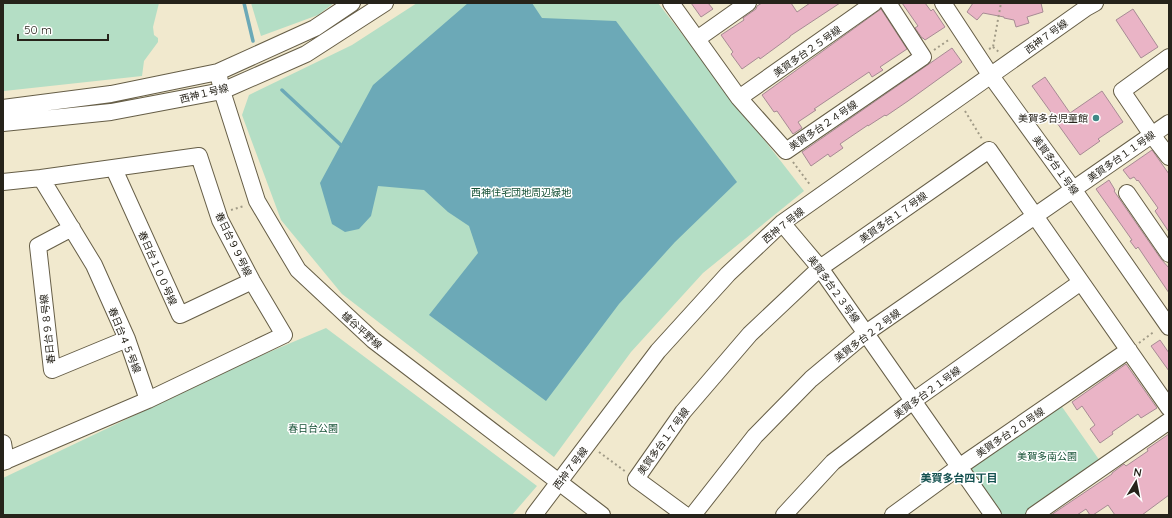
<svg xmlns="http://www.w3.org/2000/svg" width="1172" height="518" font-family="Quicksand,'Noto Sans JP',sans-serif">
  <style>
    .green { fill: #b4dec5 }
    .water { fill: #6ca9b7 }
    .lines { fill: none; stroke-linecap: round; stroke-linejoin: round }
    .stream { stroke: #6ca9b7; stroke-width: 3.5 }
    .building { fill: #eab4c6; stroke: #a78b94 }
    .minor-casing { stroke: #665e47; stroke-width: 18 }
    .path { stroke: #a19b87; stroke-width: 2; stroke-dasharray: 2 3; stroke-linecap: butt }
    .minor { stroke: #fff; stroke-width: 16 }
    .poi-dot { fill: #408886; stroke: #fff; stroke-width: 1.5 }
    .labels { text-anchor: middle; stroke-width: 3; stroke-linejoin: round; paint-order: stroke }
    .street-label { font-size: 10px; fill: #26231a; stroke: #fff }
    .poi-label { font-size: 10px; fill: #26231a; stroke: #fff; text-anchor: end }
    .park-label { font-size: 10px; fill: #145034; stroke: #fff }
    .neighbourhood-label { font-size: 11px; font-weight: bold; fill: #145150; stroke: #fff }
  </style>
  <rect width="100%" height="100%" fill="#f1e9ce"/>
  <path class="green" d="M3,3H159L153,27L154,35L158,38V42L144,61L142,76L4,91Z
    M251,3H334L318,15L261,36Z
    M417,3H658L804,191L703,273L631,352L554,457L342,294L281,220L242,115L249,95L352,45Z
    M326,328L537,486L512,515H3V478L253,359Z
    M1060,404L1100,461L1024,515H1000L971,476L972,467Z"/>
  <path class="water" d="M468,3H532L542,18L616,21L737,182L675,242L619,304L546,401L429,315L478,253L469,226L448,212L424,190L378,186L371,216L359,229L345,232L332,224L320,183L373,85Z"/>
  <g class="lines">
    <path class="stream" d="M244,3L253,41
      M282,90L343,147"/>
  </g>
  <path class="building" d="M691,3H708L713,9L701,17Z
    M762,3H791L797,12L810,3H840L790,36V37L760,59L759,57L742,69L731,54L733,52L721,35L744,20L743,18L756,9L757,6Z
    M902,3H925L931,11L933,9L945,27L925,40L923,38H922L915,28L918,26Z
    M973,3H1041L1043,12L1027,17L1029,23L1016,27L1014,20L1004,18V17L983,13L977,20L967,12Z
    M881,9L907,49L880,67L883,70L872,77L869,72L814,109L816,110L798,122L802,128L793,134L777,111L774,112L762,95Z
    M1133,9L1158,47L1141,58L1116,20Z
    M952,48L962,62L908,101L886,116L885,115L868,126V125L840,144L843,148L830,157L828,154L811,166L802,152Z
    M1045,77L1070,113L1102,91L1123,122L1098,139L1100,141L1080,155L1057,123L1058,122L1032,86Z
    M1152,150L1169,174V232L1155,211L1158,208L1138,180L1137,181L1134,177L1130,179L1123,170Z
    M1109,180L1115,190L1114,191L1161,259L1169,268V293L1138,247L1136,249L1130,241L1132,240L1096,189Z
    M1160,340L1169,353V371L1151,346Z
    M1126,364L1157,408L1141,418L1138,414L1112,432L1113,434L1100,443L1090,429L1095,425L1082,406L1077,410L1072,402Z
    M1169,434V495L1142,515H1115L1108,505L1093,515H1090L1086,509L1077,515H1051L1112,474V473L1124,464L1126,466L1148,451L1147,449Z"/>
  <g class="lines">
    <g class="minor-casing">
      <path id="minor" d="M671,3L739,98L786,151L923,57L888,3
        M943,3L991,76L1073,189L1169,327
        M697,39L748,3
        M1169,57L1122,91L1152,135L1169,157
        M218,72L222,91L257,201L298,270L373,340L602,515
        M739,98L874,3
        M3,108L111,94L218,72L315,28L352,3
        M3,123L111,112L222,91L306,54L385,3
        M114,169L180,315L252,281
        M41,178L199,156L220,220L252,281L284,335L148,400
        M3,182L41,178L94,265L127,339L148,400L3,462
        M1127,193L1169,254
        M782,223L820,268L993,515
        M72,228L38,246L52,370L127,339
        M3,443L6,461
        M534,515L658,351L728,274L782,223L1086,8L1095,3
        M685,515L636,479L683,412L750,334L820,268L989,150L1169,408
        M693,515L755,436L811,379L866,333L1169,123
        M784,515L833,462L913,401L1081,282
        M893,515L959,467L1129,350
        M1034,515L1169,421"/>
    </g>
    <path class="path" d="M993,47L1000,53
      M989,49L993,47L1001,3
      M934,50L950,39
      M965,111L982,139
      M793,162L811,186
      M231,210L244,206
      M1139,343L1155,331
      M599,452L626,472"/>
    <use href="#minor" class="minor"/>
  </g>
  <circle class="poi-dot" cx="1096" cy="118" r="4"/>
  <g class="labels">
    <g class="street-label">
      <text transform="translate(1046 36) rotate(-36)" y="4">西神７号線</text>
      <text transform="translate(807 51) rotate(-35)" y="4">美賀多台２５号線</text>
      <text transform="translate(204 93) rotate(-14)" y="4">西神１号線</text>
      <text transform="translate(823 125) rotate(-34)" y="4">美賀多台２４号線</text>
      <text transform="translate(1121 156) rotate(-35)" y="4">美賀多台１１号線</text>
      <text transform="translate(1056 165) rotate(54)" y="4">美賀多台１号線</text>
      <text transform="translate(893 217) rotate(-35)" y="4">美賀多台１７号線</text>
      <text transform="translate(783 225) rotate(-39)" y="4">西神７号線</text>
      <text transform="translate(234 244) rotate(64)" y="4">春日台９９号線</text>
      <text transform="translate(158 268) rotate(66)" y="4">春日台１００号線</text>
      <text transform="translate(834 289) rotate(54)" y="4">美賀多台２３号線</text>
      <text transform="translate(47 329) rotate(-96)" y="4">春日台９８号線</text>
      <text transform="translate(362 330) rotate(42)" y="4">櫨谷平野線</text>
      <text transform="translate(867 335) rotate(-37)" y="4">美賀多台２２号線</text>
      <text transform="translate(125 340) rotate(68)" y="4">春日台４５号線</text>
      <text transform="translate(927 392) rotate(-36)" y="4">美賀多台２１号線</text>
      <text transform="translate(1010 432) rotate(-34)" y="4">美賀多台２０号線</text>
      <text transform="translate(663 441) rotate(-54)" y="4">美賀多台１７号線</text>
      <text transform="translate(570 468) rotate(-53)" y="4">西神７号線</text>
    </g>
    <g class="poi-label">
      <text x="1088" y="122">美賀多台児童館</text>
    </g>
    <g class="park-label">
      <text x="521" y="196">西神住宅団地周辺緑地</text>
      <text x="313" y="432">春日台公園</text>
      <text x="1047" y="460">美賀多南公園</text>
    </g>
    <g class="neighbourhood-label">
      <text x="959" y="482">美賀多台四丁目</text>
    </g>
  </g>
  <rect width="1172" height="518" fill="none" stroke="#26231a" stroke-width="8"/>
  <g transform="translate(1136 482) rotate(10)" stroke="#ffffff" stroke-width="3" paint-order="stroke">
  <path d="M0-3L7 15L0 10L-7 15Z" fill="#26231a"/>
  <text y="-6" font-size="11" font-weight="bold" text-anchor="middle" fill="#26231a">N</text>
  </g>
  <path d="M18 34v6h90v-6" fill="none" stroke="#26231a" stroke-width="2"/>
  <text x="24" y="34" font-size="12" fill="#26231a" stroke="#ffffff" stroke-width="3" paint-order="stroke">50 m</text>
</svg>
